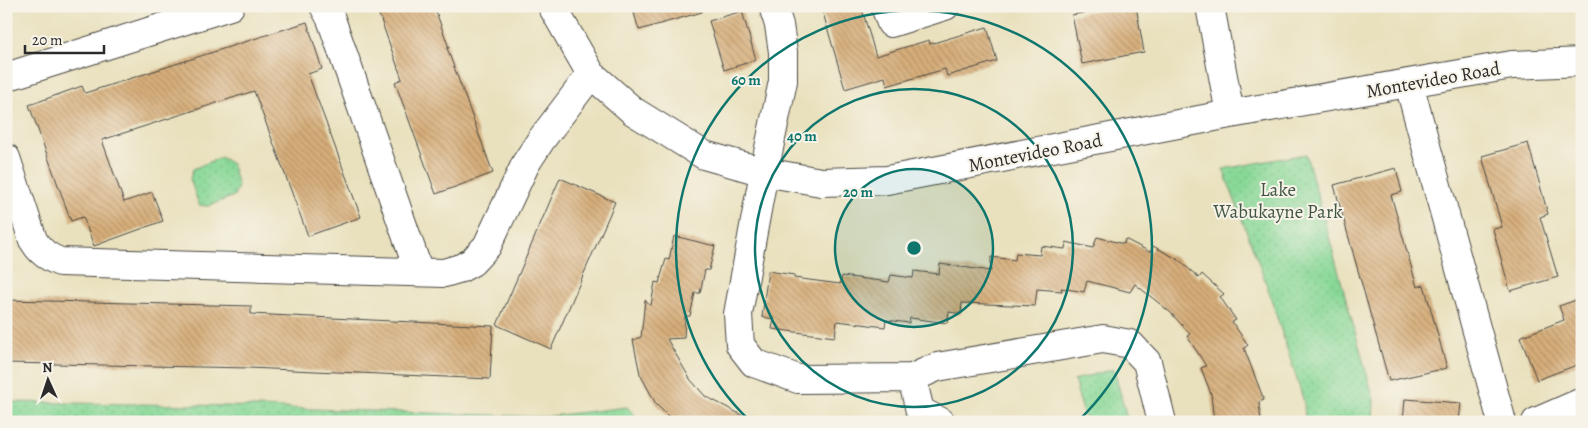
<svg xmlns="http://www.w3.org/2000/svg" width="1588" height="428" font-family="Alegreya,serif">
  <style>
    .grass { fill: url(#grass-dots); stroke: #5a8261 }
    .building { fill: url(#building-back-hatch) }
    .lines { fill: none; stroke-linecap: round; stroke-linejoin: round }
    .minor-casing { stroke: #484641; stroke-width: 30 }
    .minor { stroke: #fff; stroke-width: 28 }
    .ring { fill: none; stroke: #0f766e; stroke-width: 2.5 }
    .labels { text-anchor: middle; stroke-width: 4; stroke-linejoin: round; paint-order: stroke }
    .street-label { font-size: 19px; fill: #2b2b2b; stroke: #f7f3e8 }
    .park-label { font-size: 19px; fill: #425646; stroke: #f7f3e8 }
    .centre { fill: #0f766e; stroke: #f7f3e8; stroke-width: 2.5 }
    .ring-label { font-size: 15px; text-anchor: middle; font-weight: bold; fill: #0f766e; stroke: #f7f3e8; stroke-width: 4; stroke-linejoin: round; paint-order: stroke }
  </style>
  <defs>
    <pattern id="grass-dots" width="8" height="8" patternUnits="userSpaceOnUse" patternTransform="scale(1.25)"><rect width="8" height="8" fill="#88d897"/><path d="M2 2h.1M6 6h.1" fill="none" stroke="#76ba82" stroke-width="1.8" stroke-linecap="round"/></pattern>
    <pattern id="building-back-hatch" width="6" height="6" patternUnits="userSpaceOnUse" patternTransform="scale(1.25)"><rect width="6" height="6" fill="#d7ae7a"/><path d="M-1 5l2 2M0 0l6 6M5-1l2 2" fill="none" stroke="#af8e64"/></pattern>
  </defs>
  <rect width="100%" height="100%" fill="#f7f3e8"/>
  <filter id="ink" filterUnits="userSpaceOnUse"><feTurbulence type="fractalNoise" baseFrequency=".02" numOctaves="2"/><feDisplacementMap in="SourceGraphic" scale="10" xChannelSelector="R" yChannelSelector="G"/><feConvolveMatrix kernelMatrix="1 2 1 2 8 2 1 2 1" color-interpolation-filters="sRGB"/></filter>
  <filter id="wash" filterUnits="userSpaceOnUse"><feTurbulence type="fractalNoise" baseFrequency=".0096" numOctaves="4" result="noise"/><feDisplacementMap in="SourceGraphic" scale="20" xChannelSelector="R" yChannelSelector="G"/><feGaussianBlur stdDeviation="1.12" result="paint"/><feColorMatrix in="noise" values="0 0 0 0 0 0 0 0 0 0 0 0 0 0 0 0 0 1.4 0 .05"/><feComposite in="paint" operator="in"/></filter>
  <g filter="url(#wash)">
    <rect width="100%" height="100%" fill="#e9e1be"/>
    <path class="grass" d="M1306,154L1374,400L1373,422H1305L1304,402L1266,283L1223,169Z
      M221,157L232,164L238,186L234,196L208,206L199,205L190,179L193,169Z
      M1114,369L1128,422H1086L1074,380Z
      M6,402L197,405L544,417L627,407L642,422H6Z"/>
    <g id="blocks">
      <path class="building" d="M376,6H434L449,48H447L493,173L436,194L395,82L402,79Z
        M632,6H701L702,12L639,30Z
        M821,6H861L876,56L929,40L930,44L987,27L997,61L947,76L945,69L887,86L885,77L845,89Z
        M1117,6H1136L1144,52L1082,64L1072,15Z
        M742,11L756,60L724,70L709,21Z
        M307,22L322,69L308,74L361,217L308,236L254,91L102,140L124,202L152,192L163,221L94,246L83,217L71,221L29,105L82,86L85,93Z
        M1528,143L1548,214L1540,217L1558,277L1510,291L1493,229L1502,227L1482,156Z
        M1396,168L1402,192L1391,195L1417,287L1424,285L1447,368L1389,381L1334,185Z
        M560,178L615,202L551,349L497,325Z
        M674,236L715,246L709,270H705L700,293H695L690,316H685L684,338L667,339L690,379L705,396L755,422H674L656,404L640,374L633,340L641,337L645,300L648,304L651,305L655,282L659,283L666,259L669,260Z
        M1097,237L1124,244L1125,239L1150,252L1153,246L1179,260L1199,278L1202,274L1224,294L1220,297L1236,320L1232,322L1248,345L1244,348L1264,400L1259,402L1261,422H1214L1211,394L1201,368L1206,366L1187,336L1190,334L1170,312L1135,284L1130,292L1087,281L1084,292L1061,288L1062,291L1037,289L1035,306L962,303L961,314L949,312L947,323L910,318L909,323L886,320L885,327L837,321L835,337L772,329L774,319L762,317L768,271L794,275V278L840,284L842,276L889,282L891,275L913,278L914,271L939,274L940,264L991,271V257L1015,260L1016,253L1040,255L1041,246L1065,249L1066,242L1093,248Z
        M1582,298V363L1537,380L1520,337L1564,320L1559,306Z
        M8,300L251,306V314L493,326L490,379L249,368L6,363Z
        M1405,399L1461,403L1459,422H1403Z"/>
    </g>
  </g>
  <g filter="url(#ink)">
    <use href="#blocks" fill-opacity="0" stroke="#484641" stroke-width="1"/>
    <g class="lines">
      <g class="minor-casing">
        <path id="minor" d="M324,6L331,19L419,272
          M552,6L591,74L633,111L704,155L764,172L821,182L887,180L1230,114L1512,65L1582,62
          M773,6L779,25L783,52V81L764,172L738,314L740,345L754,363L798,379L912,378L937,367L1103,339L1130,344L1147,362L1162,422
          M885,6L891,23L945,6
          M1210,6L1230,114
          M6,77L230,6
          M1409,84L1502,422
          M6,158L33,240C40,252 48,257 60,262L444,273L461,268L472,262L487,246L526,163L541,140L591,74
          M912,378L920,411L941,422
          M1536,422L1582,402"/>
      </g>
      <use href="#minor" class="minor"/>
    </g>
  </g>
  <circle cx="914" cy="248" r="79" fill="#0f766e" fill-opacity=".12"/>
  <g class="ring">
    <circle cx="914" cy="248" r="79"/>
    <circle cx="914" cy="248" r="159"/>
    <path d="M750 421A238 238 0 1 1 1078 421"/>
  </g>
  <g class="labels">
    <g class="street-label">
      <text transform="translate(1433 79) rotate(-10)" y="7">Montevideo Road</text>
      <text transform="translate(1035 152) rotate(-11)" y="7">Montevideo Road</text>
    </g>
    <g class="park-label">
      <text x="1278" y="196">Lake<tspan x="1278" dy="22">Wabukayne Park</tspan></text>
    </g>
  </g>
  <circle cx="914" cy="248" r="8" class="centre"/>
  <g class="ring-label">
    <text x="746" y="85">60 m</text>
    <text x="802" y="141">40 m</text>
    <text x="858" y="197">20 m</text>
  </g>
  <rect width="1588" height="428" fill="none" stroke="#f7f3e8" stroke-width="25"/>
  <g transform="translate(48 380) rotate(357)" stroke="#f7f3e8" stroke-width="4" paint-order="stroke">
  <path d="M0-4L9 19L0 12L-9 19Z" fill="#2b2b2b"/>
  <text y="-8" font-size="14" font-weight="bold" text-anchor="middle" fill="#2b2b2b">N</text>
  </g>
  <path d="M25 45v8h79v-8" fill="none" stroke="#2b2b2b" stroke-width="2.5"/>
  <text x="32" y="45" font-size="15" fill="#2b2b2b" stroke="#f7f3e8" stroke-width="4" paint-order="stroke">20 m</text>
</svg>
